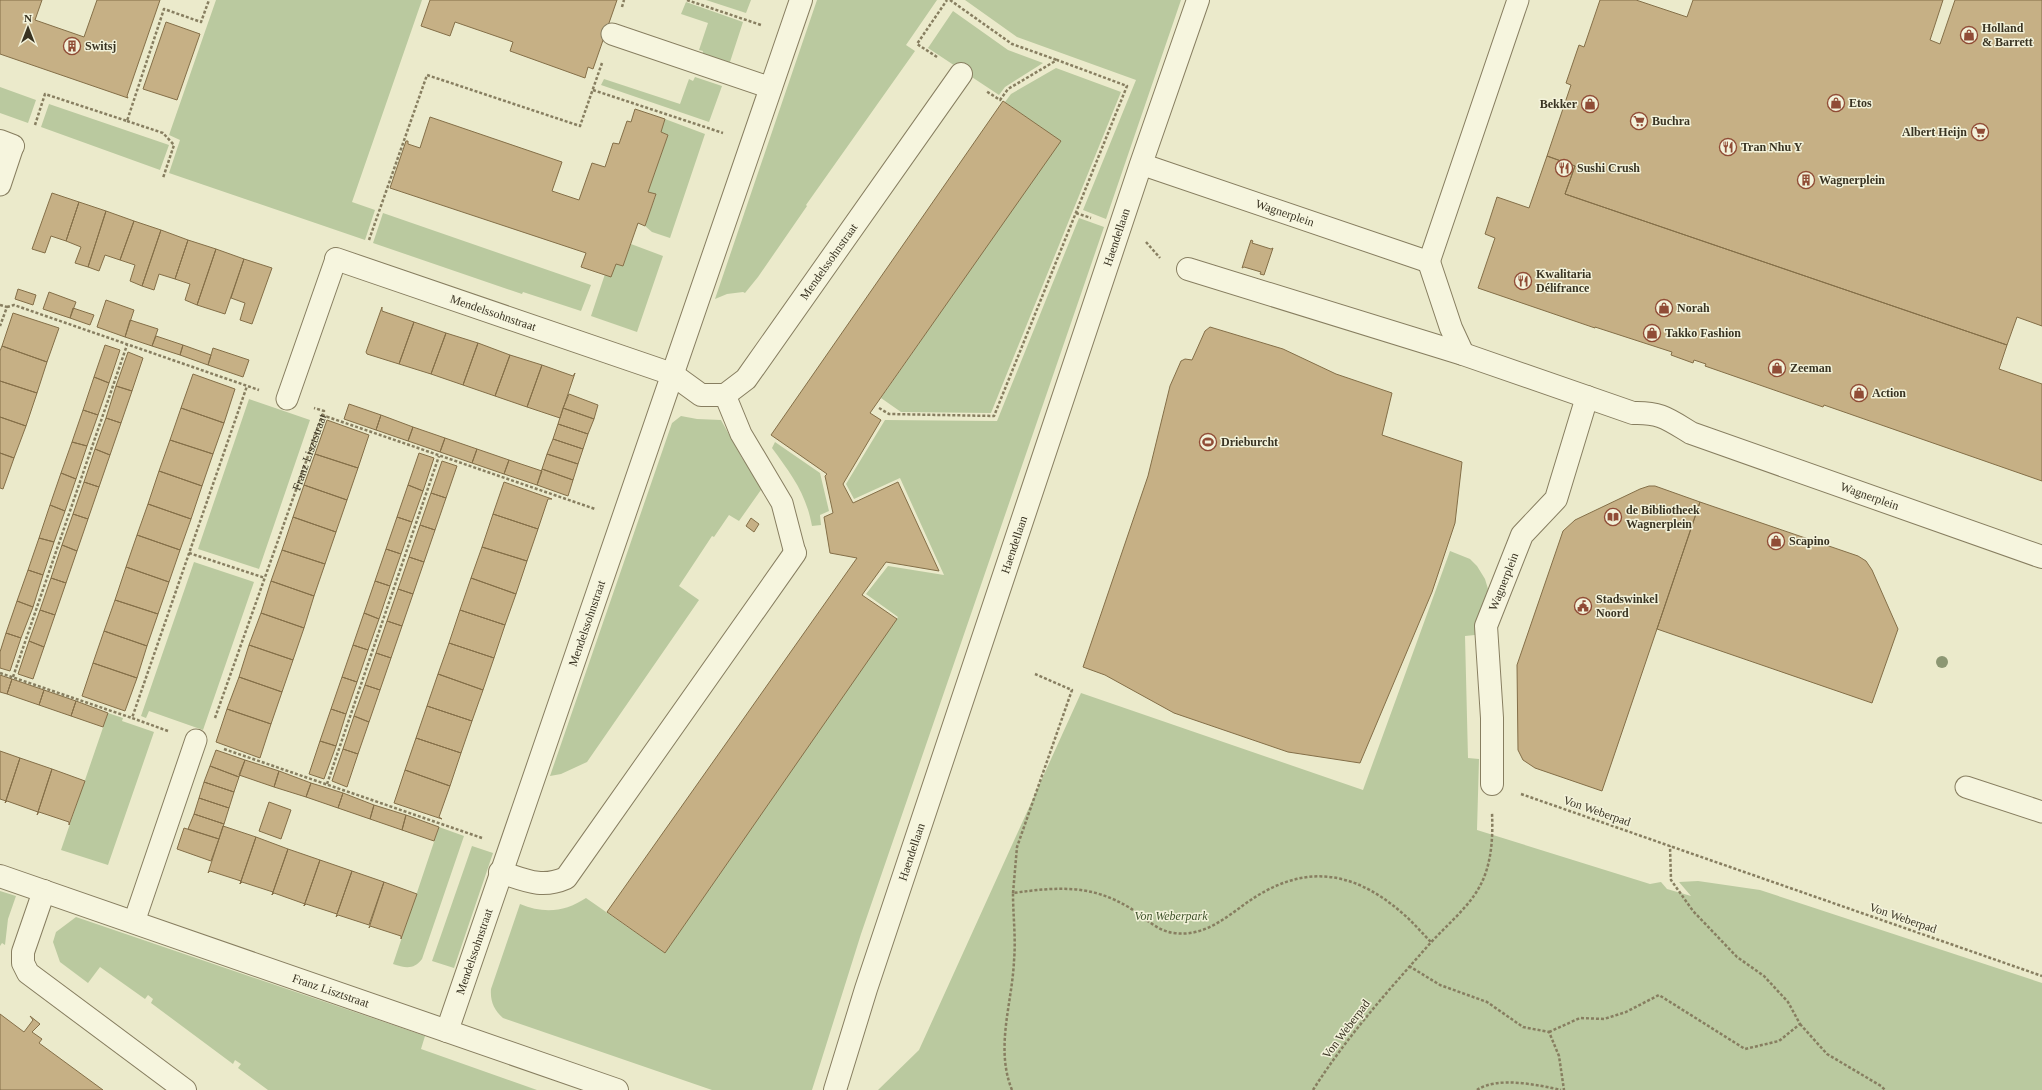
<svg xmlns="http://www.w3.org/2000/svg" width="2042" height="1090" font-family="'Times New Roman',serif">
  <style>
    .green { fill: #bac99f }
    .building { fill: #c6b085; stroke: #846f48 }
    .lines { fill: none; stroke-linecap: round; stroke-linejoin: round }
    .service-casing { stroke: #877e60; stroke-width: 23 }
    .pedestrian-casing { stroke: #877e60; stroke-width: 24 }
    .minor-casing { stroke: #877e60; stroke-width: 24 }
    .path { stroke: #877e60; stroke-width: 2.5; stroke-dasharray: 3 2; stroke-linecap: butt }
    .service { stroke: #f6f5de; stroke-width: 21 }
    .pedestrian { stroke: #f6f5de; stroke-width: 22 }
    .minor { stroke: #f6f5de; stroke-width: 22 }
    .tree { fill: #8c9773 }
    .labels { text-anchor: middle; stroke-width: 3; stroke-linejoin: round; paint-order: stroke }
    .poi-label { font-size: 12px; font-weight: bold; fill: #393322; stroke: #f3f2da; text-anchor: start }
    .street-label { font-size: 12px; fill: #393322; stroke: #f3f2da }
    .park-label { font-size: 12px; font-style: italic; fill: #3f532b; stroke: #f3f2da }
  </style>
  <rect width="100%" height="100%" fill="#ebeacb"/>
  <path class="green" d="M216,0H422L352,202L375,210L365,240L169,173L180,140L169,135Z
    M706,0H751L746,13Z
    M817,0H937L906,45L915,51L806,205L807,206L758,277L745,293L743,292L727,294L715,299Z
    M965,0H1181L1106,219L1083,210L1136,80L1017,37Z
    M686,2L743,22L729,65L702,56L703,51L699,50L708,23L681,14Z
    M953,11L1008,50L1043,63L1005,87L999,95L928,48Z
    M1056,68L1121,92L991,413L901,412L881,398L1060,141L1005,102L1011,94Z
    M695,77L722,86L709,122L601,85L604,79L680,104L689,79L693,81Z
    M0,87L36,100L28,123L0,113Z
    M49,104L169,145L160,170L41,127Z
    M665,119L705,134L670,238L652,232L645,226L656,195L648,192L668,135L661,132Z
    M383,213L591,285L581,311L523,292L522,294L373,243Z
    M1079,218L1104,227L861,934L812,1090H712L503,1018C494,1010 490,1001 491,989L520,904C544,914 565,912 586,898L665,953L898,617L866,594L888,566L944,575L900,478L854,499L846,484L885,420L997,421Z
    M631,244L663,256L637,332L591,316L605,274L611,276L616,264L623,266Z
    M249,399L310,420L259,569L198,549Z
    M681,416L697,419L721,420L742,458L763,487L739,521L729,515L714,537L712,536L679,586L699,600L587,762L561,774L550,776L672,423Z
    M775,442L820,473L829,511L820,515L821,525L812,526C806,493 791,474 772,448Z
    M1450,551L1470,559L1477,566L1485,579L1488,589L1475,635L1465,636L1468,758L1479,759L1477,830L1650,884L1661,882L1667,889L1691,896L1679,882L1698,881L1760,890L2042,983V1090H878L919,1050L1081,693L1363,790Z
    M194,562L254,582L203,730L149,711L146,718L141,716Z
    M108,713L123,718L122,721L154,732L108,865L61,850Z
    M439,827L464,836L422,959C414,970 405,968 393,964Z
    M472,846L493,853L454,968L432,961Z
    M0,891L16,896L8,919L5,945L2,943L0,946Z
    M76,917L425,1036L421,1049L537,1090H268L238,1068L241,1064L235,1060L233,1064L151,1003L153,999L148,995L145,999L100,967L88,983L60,962L53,942L56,932Z"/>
  <path class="building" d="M0,0H42L35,20L84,37L97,0H160L127,96L128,98L0,54Z
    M430,0H617L593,69L588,67L585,78L510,51L513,42L455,22L450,36L421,26Z
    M1600,0H1636L1687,17L1693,0H1943L1930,40L1940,44L1955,0H2042V326L2017,317L2007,345L1565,194L1575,166L1547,156L1571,85L1566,83L1579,45L1584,47Z
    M166,22L200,34L177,100L143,89Z
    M1003,101L1061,141L870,413L881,420L843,484L853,503L898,482L939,571L886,562L862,595L897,619L665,953L607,912L857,558L830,553L824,517L833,513L825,476L827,474L771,435Z
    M635,109L665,119L661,132L668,135L648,192L656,194L645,226L638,223L623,266L616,264L611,277L581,267L586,253L390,188L406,141H408V144L420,148L430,117L562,162L552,191L579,200L592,163L605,167L613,143L619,144L627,121L631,122Z
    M1547,156L1575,166L1565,194L2007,345L1999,369L2042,384V481L1824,405L1823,407L1705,366L1706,364L1694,360L1693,363L1671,355L1672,352L1595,327V328L1478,288L1495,238L1485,234L1497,197L1529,208Z
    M52,193L79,202L66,241L51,236L45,253L32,249Z
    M79,202L106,211L88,267L75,263L81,247L66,241Z
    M106,211L134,221L120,260L105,255L99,271L88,267Z
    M134,221L161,230L142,286L130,281L135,265L120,260Z
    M161,230L188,240L175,279L159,274L154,290L142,286Z
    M188,240L216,249L197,305L185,300L190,284L175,279Z
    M1251,240L1253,241L1252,243L1271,249L1273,248L1264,275L1260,274L1261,272L1244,267L1242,268Z
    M216,249L244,259L225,314L197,305Z
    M244,259L272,268L252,324L240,320L245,303L231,298Z
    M18,289L36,295L33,305L15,299Z
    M49,292L76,302L70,318L43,309Z
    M106,300L134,310L125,337L97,327Z
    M382,307V311L414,322L399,364L367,354L366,352Z
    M73,308L94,315L90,325L70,318Z
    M13,313L59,328L47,362L2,346Z
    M130,320L158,329L152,346L125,337Z
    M414,322L446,333L431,374L399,364Z
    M1210,327L1283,349L1336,374L1392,393L1382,435L1462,462L1455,523L1432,592L1360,763L1288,752L1174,713L1105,675L1083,667L1148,476L1170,386L1181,361L1185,359L1192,360L1205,331Z
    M446,333L478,343L463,385L431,374Z
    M156,336L183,345L180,355L152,346Z
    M478,343L510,355L495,396L463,385Z
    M105,345L120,350L109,383L94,377Z
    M183,345L211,355L208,365L180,355Z
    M2,346L47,362L37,393L0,381V351Z
    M213,348L249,360L243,377L208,365Z
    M128,352L143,358L132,391L116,386Z
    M510,355L542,365L527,407L495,396Z
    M542,365L573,376L575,373L560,418L527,407Z
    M193,374L235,389L224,423L181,408Z
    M94,377L109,383L98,415L83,410Z
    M0,381L37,393L26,426L0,417Z
    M116,386L132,391L121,423L106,418Z
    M569,394L598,405L594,419L563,408Z
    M349,404L381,415L376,430L344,419Z
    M181,408L224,423L213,454L170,440Z
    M563,408L594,419L588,434L558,424Z
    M83,410L98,415L87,446L72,442Z
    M381,415L413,427L408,441L376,430Z
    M0,417L26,426L14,458L0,453Z
    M106,418L121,423L110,455L95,449Z
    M327,420L369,435L358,468L315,454Z
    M558,424L588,434L583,449L553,439Z
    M413,427L445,438L440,452L408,441Z
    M445,438L477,449L472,463L440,452Z
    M553,439L583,449L578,464L547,454Z
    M170,440L213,454L202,486L159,471Z
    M72,442L87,446L76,479L61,473Z
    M95,449L110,455L99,487L84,482Z
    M477,449L509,460L504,474L472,463Z
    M0,453L14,458L3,489L0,488Z
    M419,453L434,458L423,491L408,485Z
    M315,454L358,468L347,500L304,485Z
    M547,454L578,464L573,480L542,469Z
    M509,460L542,471L537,485L504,474Z
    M442,461L457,466L446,498L431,493Z
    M542,469L573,480L568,496L537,485Z
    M159,471L202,486L191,519L148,504Z
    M61,473L76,479L65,511L50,505Z
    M84,482L99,487L88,519L73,514Z
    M504,482L552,499H548L538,529L493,514Z
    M304,485L347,500L336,532L293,517Z
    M408,485L423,491L412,522L397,517Z
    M1649,486H1655L1700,502L1602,791L1535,768L1523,760L1518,750L1517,665L1563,531L1575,520L1640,489Z
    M431,493L446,498L435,530L420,525Z
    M1700,502L1858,556L1866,561L1872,570L1898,629L1872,703L1657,629Z
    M148,504L191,519L180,550L137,535Z
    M50,505L65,511L54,542L39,538Z
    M73,514L88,519L77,551L62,545Z
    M493,514L538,529L527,561L482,547Z
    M293,517L336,532L325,564L282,550Z
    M397,517L412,522L401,554L386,549Z
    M751,518L759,524L754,532L746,526Z
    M420,525L435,530L424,562L409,557Z
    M137,535L180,550L169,582L126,567Z
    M39,538L54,542L43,575L28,570Z
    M62,545L77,551L66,583L51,578Z
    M482,547L527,561L516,594L471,578Z
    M386,549L401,554L390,586L375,581Z
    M282,550L325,564L314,596L271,581Z
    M409,557L424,562L413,594L398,589Z
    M126,567L169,582L158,614L115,600Z
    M28,570L43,575L33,607L17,601Z
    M51,578L66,583L55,615L40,610Z
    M471,578L516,594L505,625L460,610Z
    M271,581L314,596L304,628L261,613Z
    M375,581L390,586L379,619L364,613Z
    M398,589L413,594L402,626L387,621Z
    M115,600L158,614L147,646L104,631Z
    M17,601L33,607L21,638L6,633Z
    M40,610L55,615L44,647L29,641Z
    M460,610L505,625L494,658L449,643Z
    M261,613L304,628L293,660L249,645Z
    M364,613L379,619L368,650L353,645Z
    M387,621L402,626L391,658L376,653Z
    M104,631L147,646L137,678L93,663Z
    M6,633L21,638L10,671L0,668V652Z
    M29,641L44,647L33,679L18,674Z
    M449,643L494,658L483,690L438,674Z
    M249,645L293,660L282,692L239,677Z
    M353,645L368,650L357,682L342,677Z
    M376,653L391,658L380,690L365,685Z
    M93,663L137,678L125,711L82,696Z
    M438,674L483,690L472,721L427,706Z
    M0,675L12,679L7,694L0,692Z
    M239,677L282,692L271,724L227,709Z
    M342,677L357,682L346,714L331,709Z
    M12,679L44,690L39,705L7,694Z
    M365,685L380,690L369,722L354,716Z
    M44,690L76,701L71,716L39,705Z
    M76,701L108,713L103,727L71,716Z
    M427,706L472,721L461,753L416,738Z
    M227,709L271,724L260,758L216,742Z
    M331,709L346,714L336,746L320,741Z
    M354,716L369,722L358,754L343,749Z
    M416,738L461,753L450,786L405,770Z
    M320,741L336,746L324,779L309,774Z
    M343,749L358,754L347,787L332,781Z
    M216,750L245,760L239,777L210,766Z
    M0,751L20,758L6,801L0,799Z
    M20,758L52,769L38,812L7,801L5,803Z
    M245,760L279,771L274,787L239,775Z
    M210,766L239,777L234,792L204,782Z
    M52,769L85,781L69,825V822L39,812L37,815Z
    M405,770L450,786L439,817L442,819L394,803Z
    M279,771L311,783L306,797L274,787Z
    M204,782L234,792L229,808L199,798Z
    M311,783L343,793L338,808L306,797Z
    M343,793L374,805L370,819L338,808Z
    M199,798L229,808L224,824L194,814Z
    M269,802L291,810L281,839L259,831Z
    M374,805L406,815L402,830L370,819Z
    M194,814L224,824L219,839L188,829Z
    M406,815L439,827L434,841L402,830Z
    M223,826L256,837L240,884L241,881L210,871L208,873Z
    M184,828L219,839L211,861L177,849Z
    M256,837L288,849L272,895L273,892L242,882L240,884Z
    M288,849L320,860L304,906L305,904L274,893L272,895Z
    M320,860L352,871L337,914L306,904L304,906Z
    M352,871L384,882L369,925L338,915L336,917Z
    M384,882L417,894L401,939V936L370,926L369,928Z
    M0,1014L24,1032L33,1020L30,1016L40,1024L32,1032L42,1039L39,1043L103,1090H0Z"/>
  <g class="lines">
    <g class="service-casing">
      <g id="service">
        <path d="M612,34L771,88"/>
        <path id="s2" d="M1141,164L1429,262L1518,0"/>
        <path d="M0,185L13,146"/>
        <path d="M725,395L741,434L782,503L795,553"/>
        <path d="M287,399L336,259"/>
        <path d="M1966,787L2042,812"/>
        <path d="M134,922L196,740"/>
      </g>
    </g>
    <g class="pedestrian-casing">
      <g id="pedestrian">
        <path d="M1429,262L1451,328L1463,354"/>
        <path id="s3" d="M1188,269L1463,354L1633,413C1660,412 1668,419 1691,433L2042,557"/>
        <path id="s4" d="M1492,784V718L1486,626L1522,535L1556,499L1587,397"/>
      </g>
    </g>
    <g class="minor-casing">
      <g id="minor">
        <path d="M0,141L13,146"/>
        <path id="s5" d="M336,259L672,374L701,395H725L746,379L961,74"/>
        <path d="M500,872C525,880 541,889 566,878L795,553"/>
        <path id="s6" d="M0,876L617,1090"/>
        <path d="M44,891L23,952V963L28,973L185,1090"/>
        <path id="s7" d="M447,1031L801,0"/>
        <path id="s8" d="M835,1090L866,989L1141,164L1198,0"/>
      </g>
    </g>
    <g class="path">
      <path d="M687,0L761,25"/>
      <path d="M950,0L1012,44L1057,60"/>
      <path d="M622,7L624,0"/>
      <path d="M937,57L917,44L947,0"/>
      <path d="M593,90L723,133"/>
      <path d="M127,121L163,133L174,145L163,178"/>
      <path d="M35,125L45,94L127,121L164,9L201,22L209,0"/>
      <path d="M1076,213L1091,218"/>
      <path d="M369,240L427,75L580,126L602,63"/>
      <path d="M1146,242L1160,258"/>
      <path d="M0,305L7,307L0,326"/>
      <path d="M7,307L14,305L259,390"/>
      <path d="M879,408L889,414L994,416L1127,86L1057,60L1008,89L1000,100L986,91"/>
      <path d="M322,415L595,509"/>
      <path d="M189,553L265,578"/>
      <path d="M0,673L132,718"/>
      <path d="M13,677L127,345"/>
      <path id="s1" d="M215,718L324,411L314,408"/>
      <path d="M168,731L132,718L247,386"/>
      <path d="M224,749L482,838"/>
      <path d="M327,784L439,456"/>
      <path d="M1521,794L2042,976"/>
      <path d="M1013,893L1017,847L1072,690L1035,674"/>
      <path d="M1409,966L1440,985L1487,1002L1523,1027L1549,1032L1559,1056L1564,1090"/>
      <path d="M1800,1024L1827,1054L1881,1086L1885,1090"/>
      <path d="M1549,1032L1580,1018L1604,1019L1626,1012L1659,995L1745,1049L1779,1041L1800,1024L1788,1002L1764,976L1737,957L1693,911L1671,880L1670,846"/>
      <path d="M1012,1090C995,1048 1012,1004 1014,961C1016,938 1013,916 1013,893C1057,887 1091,884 1130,908C1144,917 1157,931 1174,933C1203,937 1224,919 1245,904C1300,864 1350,868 1401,912C1412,921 1421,932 1431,942"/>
      <path d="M1313,1090C1346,1038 1386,993 1426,948C1444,927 1469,908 1481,884C1492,862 1493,836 1492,813"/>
      <path d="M1477,1090C1497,1076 1539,1085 1561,1090"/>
    </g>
    <use href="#service" class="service"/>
    <use href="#pedestrian" class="pedestrian"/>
    <use href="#minor" class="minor"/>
  </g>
  <circle class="tree" cx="1942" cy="662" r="6"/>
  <defs>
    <g id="shop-ring" transform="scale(0.9)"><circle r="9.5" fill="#f3f2da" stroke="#904c36" stroke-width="1.5"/><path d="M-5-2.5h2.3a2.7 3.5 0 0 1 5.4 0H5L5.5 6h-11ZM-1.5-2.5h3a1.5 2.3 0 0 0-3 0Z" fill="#904c36"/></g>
    <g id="building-ring" transform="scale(0.9)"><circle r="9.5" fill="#f3f2da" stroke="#904c36" stroke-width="1.5"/><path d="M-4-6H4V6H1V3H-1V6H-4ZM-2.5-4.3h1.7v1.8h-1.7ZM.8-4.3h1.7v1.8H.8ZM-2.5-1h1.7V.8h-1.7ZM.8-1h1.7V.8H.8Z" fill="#904c36"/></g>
    <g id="supermarket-ring" transform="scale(0.9)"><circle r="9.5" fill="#f3f2da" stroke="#904c36" stroke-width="1.5"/><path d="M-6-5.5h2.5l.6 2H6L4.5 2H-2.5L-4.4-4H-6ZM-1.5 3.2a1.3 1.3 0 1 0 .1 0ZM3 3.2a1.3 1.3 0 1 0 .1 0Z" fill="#904c36"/></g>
    <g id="restaurant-ring" transform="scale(0.9)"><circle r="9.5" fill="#f3f2da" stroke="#904c36" stroke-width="1.5"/><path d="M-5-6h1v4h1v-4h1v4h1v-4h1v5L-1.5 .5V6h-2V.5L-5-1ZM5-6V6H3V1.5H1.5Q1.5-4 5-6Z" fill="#904c36"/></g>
    <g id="stadium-ring" transform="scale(0.9)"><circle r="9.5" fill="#f3f2da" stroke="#904c36" stroke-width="1.5"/><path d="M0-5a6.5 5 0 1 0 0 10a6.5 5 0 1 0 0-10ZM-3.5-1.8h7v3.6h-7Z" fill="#904c36"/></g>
    <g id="library-ring" transform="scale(0.9)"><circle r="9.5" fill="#f3f2da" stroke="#904c36" stroke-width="1.5"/><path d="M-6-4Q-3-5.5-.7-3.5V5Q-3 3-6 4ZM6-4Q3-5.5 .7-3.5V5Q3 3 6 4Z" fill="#904c36"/></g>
    <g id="civic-ring" transform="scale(0.9)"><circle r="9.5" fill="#f3f2da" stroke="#904c36" stroke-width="1.5"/><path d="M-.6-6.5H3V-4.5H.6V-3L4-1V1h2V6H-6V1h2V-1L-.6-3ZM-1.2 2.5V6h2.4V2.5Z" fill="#904c36"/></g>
  </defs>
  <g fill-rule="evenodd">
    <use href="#shop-ring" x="1969" y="35"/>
    <use href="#building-ring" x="72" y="46"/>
    <use href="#shop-ring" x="1836" y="103"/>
    <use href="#shop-ring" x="1590" y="104"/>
    <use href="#supermarket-ring" x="1639" y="121"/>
    <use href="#supermarket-ring" x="1980" y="132"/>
    <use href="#restaurant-ring" x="1728" y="147"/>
    <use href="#restaurant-ring" x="1564" y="168"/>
    <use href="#building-ring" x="1806" y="180"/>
    <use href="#restaurant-ring" x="1523" y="281"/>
    <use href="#shop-ring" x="1664" y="308"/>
    <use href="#shop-ring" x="1652" y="333"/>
    <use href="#shop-ring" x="1777" y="368"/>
    <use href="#shop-ring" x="1859" y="393"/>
    <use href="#stadium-ring" x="1208" y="442"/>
    <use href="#library-ring" x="1613" y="517"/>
    <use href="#shop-ring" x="1776" y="541"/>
    <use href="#civic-ring" x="1583" y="606"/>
  </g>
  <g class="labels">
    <g class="poi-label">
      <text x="1982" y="32">Holland<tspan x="1982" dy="14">&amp; Barrett</tspan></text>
      <text x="85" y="50">Switsj</text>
      <text x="1849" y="107">Etos</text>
      <text x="1577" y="108" text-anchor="end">Bekker</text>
      <text x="1652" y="125">Buchra</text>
      <text x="1967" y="136" text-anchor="end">Albert Heijn</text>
      <text x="1741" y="151">Tran Nhu Y</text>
      <text x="1577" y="172">Sushi Crush</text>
      <text x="1819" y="184">Wagnerplein</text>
      <text x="1536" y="278">Kwalitaria<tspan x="1536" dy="14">Délifrance</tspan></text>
      <text x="1677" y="312">Norah</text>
      <text x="1665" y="337">Takko Fashion</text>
      <text x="1790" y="372">Zeeman</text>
      <text x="1872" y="397">Action</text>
      <text x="1221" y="446">Drieburcht</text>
      <text x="1626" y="514">de Bibliotheek<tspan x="1626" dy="14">Wagnerplein</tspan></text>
      <text x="1789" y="545">Scapino</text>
      <text x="1596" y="603">Stadswinkel<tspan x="1596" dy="14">Noord</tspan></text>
    </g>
    <g class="street-label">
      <text dy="4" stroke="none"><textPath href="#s2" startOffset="152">Wagnerplein</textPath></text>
      <text dy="4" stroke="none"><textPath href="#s8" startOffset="898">Haendellaan</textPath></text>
      <text dy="4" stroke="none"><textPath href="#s5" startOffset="585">Mendelssohnstraat</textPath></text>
      <text dy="4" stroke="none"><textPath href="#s5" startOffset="166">Mendelssohnstraat</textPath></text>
      <text dy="4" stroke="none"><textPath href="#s1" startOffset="282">Franz Lisztstraat</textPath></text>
      <text dy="4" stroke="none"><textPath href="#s3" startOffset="720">Wagnerplein</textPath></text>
      <text dy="4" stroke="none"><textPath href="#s8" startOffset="574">Haendellaan</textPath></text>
      <text dy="4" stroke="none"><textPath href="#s4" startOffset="206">Wagnerplein</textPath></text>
      <text dy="4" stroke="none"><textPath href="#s7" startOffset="431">Mendelssohnstraat</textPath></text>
      <text transform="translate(1597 811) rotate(19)" y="4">Von Weberpad</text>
      <text dy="4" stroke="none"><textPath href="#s8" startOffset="250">Haendellaan</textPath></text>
      <text transform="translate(1903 918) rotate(19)" y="4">Von Weberpad</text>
      <text dy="4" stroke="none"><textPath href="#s7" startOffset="84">Mendelssohnstraat</textPath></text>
      <text dy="4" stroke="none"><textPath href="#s6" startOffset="350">Franz Lisztstraat</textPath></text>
      <text transform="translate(1346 1029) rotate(-53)" y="4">Von Weberpad</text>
    </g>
    <g class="park-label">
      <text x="1171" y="920">Von Weberpark</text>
    </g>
  </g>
  <g transform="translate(28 28)" stroke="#f3f2da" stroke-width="3" paint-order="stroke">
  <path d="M0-3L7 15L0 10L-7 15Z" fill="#393322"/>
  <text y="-6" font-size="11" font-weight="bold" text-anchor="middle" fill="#393322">N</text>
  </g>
</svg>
